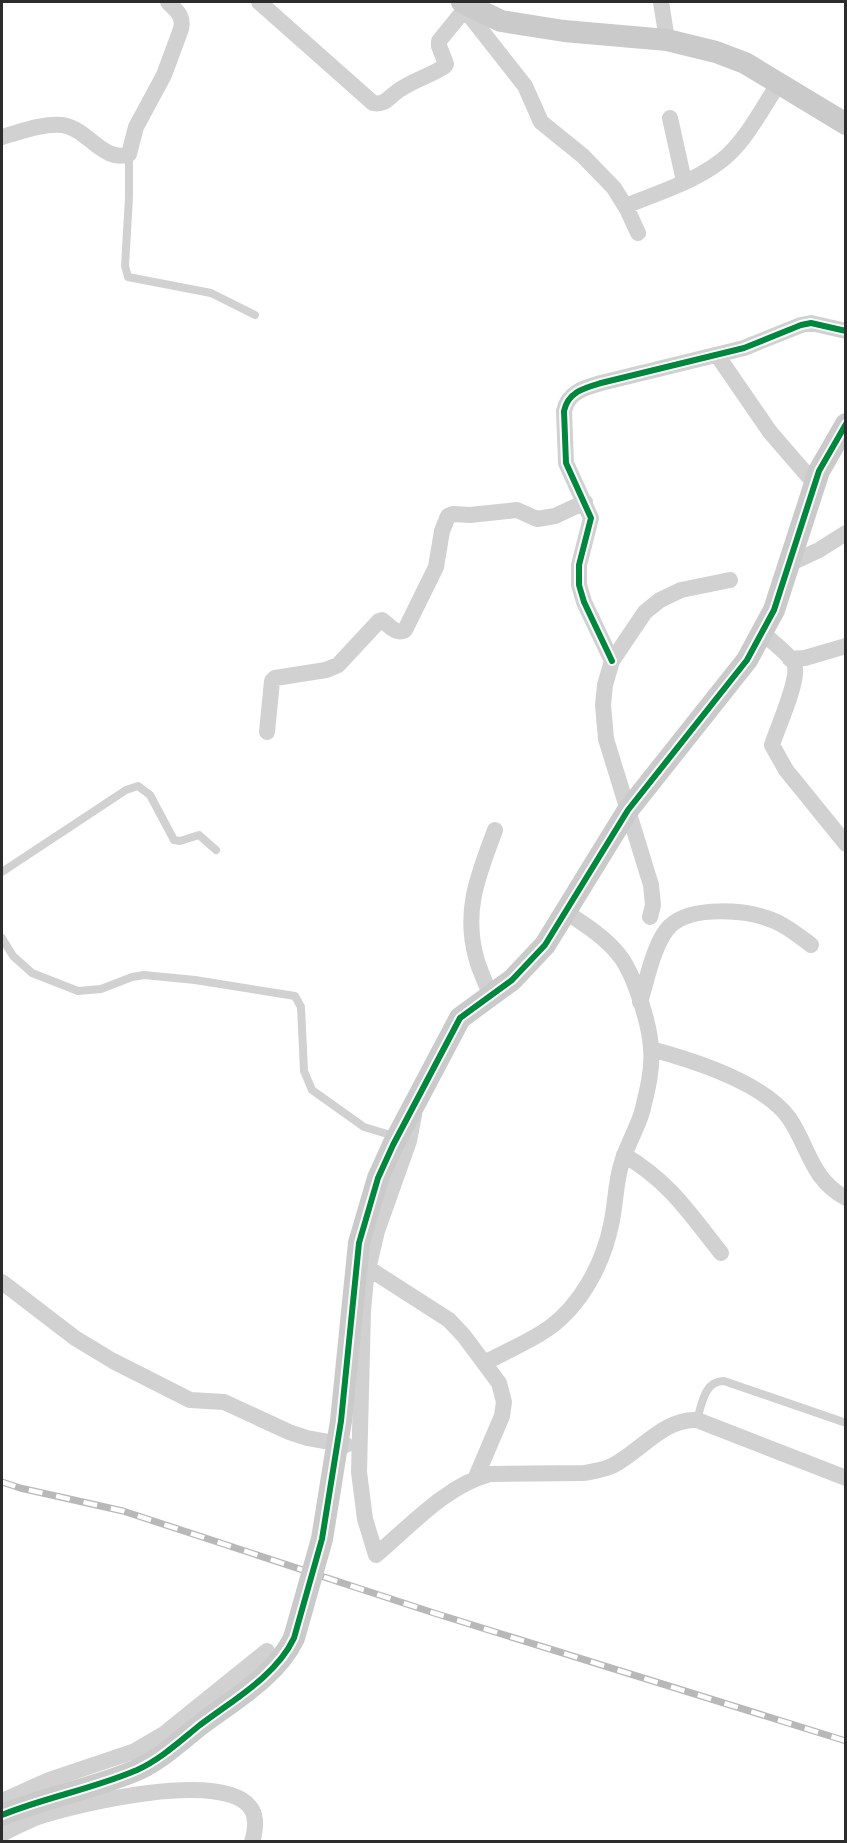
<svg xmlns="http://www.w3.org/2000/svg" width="847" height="1843" font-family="'DejaVu Sans',sans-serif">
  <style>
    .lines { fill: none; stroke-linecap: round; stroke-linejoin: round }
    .lane { stroke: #d1d1d1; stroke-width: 8 }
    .street { stroke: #d1d1d1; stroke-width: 16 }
    .secondary { stroke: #cacaca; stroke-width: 22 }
    .rail-casing { stroke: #b8b8b8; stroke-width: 7 }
    .rail { stroke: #fff; stroke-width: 4.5; stroke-dasharray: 14; stroke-linecap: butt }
    .secondary-bridge { stroke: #cacaca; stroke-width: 22 }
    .cycleway-casing { stroke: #fff; stroke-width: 10 }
    .cycleway { stroke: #00873e; stroke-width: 6 }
  </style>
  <rect width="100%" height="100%" fill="#fff"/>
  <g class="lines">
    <path class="lane" d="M129,154V197L125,266L128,277L211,293L255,315
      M2,872L126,790L138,786L150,795L174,840L180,841L199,835L216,850
      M2,938L13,956L32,973L78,991L101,989L132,977L144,975L195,980L295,996L301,1007L304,1071L312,1090L364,1127L394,1136
      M697,1420C702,1404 704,1381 724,1381L846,1423"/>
    <path class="street" d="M259,2L373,103C383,105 387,100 394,94C409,81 429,77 445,66L446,64L439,46V41L465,9
      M459,2L525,86L541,122L583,156L614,188L627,209L638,233
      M661,2L667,40
      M670,118L684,181
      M2,137C20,132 43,123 62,125C87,128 104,164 129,154L136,127L164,75L181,29C184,16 177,11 168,2
      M626,206C659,192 701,180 728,155C749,135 763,107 779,83
      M717,355L770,432L815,484
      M789,564L819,550L846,533
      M763,633C771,641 789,654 794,663C801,678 777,728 772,745L786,770L846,844
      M790,659L805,658L846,646
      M612,661L584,602L579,585V565L591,518L566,463L564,411C568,392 584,388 601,383L744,348L801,325L811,323L846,331
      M267,732L272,681L275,678L326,670L338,665L379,621L382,620C389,625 395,635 405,630L436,567L442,531L448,516L453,514L470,515L517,510L537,519L555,516L585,502
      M650,917L653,905L651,885L606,739L603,705L605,685L612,661L645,612L660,600L681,590L730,580
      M491,996C486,983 479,970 476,957C463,909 479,874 495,830
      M640,1002C647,980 654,942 670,926C692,905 747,910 772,920C786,925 799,936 811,945
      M651,1049C692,1060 763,1082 789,1118C809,1147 811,1180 846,1198
      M414,1115L409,1141L377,1231L366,1278L363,1311L359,1472L365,1519L376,1555C410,1526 447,1485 490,1474L584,1473C594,1471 603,1470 612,1466C640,1452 664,1418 697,1420L846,1478
      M624,1155C669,1181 690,1214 721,1253
      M368,1268L449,1320L464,1336L499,1383L504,1402L502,1416L476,1477
      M2,1282L75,1338L113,1361L190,1400L224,1402L289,1432L307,1438L346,1445
      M484,1363C505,1352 529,1342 549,1328C581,1305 603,1264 611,1225C616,1204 615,1183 622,1162C627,1145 637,1129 642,1112C647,1092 653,1069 651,1049C650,1025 634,973 619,955C605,937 584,924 566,912
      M2,1801L49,1780L135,1751L164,1734L267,1651
      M2,1834C12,1828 24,1823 35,1818C72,1805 228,1767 252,1810C257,1819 255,1832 252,1842"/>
    <path class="secondary" d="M462,2L501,21L564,31L667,40L716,52L745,63L846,124
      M393,1145L460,1018L512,980L545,945L628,810L747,660L774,610L819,471L846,424"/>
    <g class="rail-casing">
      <path id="rail" d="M2,1482L20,1488L123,1511L434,1613L846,1741"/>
    </g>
    <use href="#rail" class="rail"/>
    <path class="secondary-bridge" d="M2,1815C46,1797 93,1789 137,1770C161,1759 180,1741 200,1725C233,1700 276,1676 294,1638L322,1539L341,1421L359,1243L378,1178L393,1145"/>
    <g class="cycleway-casing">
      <path id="cycleway" d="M612,661L584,602L579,585V565L591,518L566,463L564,411C568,392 584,388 601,383L744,348L801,325L811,323L846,331
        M2,1815C46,1797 93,1789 137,1770C161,1759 180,1741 200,1725C233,1700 276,1676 294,1638L322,1539L341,1421L359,1243L378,1178L393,1145L460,1018L512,980L545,945L628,810L747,660L774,610L819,471L846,424"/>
    </g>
    <use href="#cycleway" class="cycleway"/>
  </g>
  <rect width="847" height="1843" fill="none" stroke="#2c2c2c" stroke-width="6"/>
</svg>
